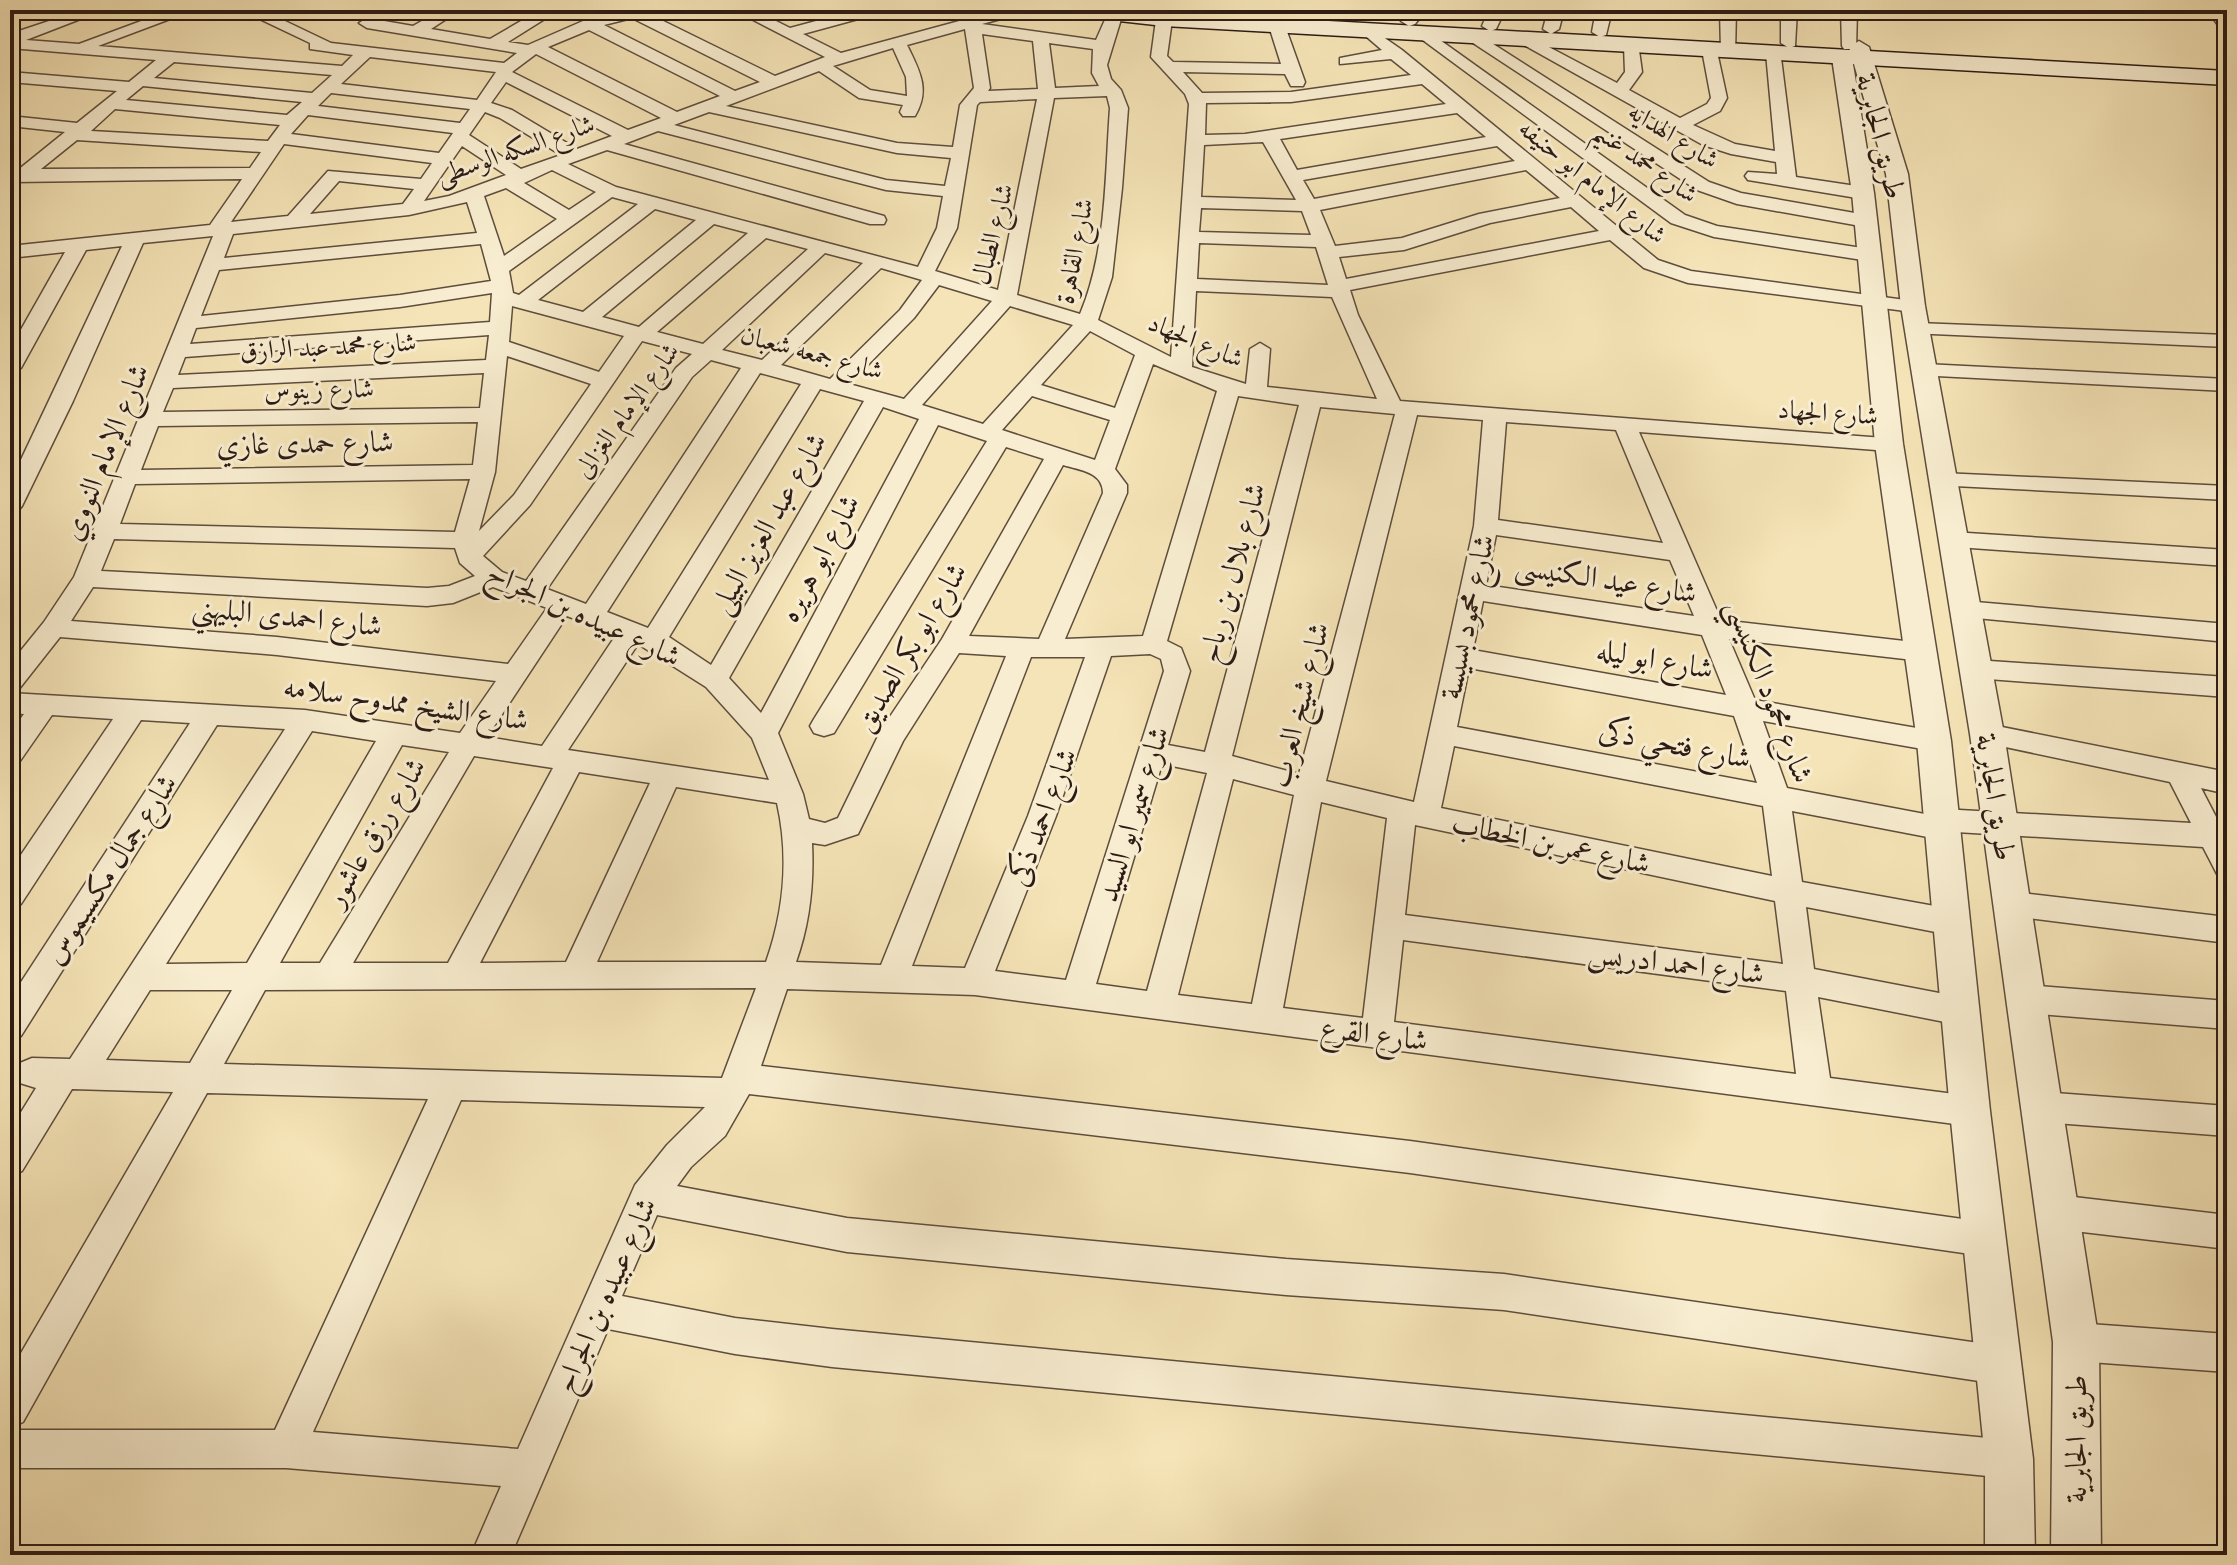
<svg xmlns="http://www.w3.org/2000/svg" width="2237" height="1565" font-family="'IM FELL DW Pica',Amiri,serif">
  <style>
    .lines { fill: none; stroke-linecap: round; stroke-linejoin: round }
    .minor-casing { stroke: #5e4d3d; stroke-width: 3 }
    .tertiary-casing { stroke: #5e4d3d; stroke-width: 3 }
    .secondary-casing { stroke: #2c1b14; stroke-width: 3 }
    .minor { fill: #f8edd0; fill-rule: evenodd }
    .tertiary { fill: #f8edd0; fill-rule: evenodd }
    .secondary { fill: #f8edd0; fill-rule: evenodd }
    .labels { text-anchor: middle; stroke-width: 6; stroke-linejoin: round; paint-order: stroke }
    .far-street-label { font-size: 26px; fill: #2c1b14; stroke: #f8edd0 }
    .street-label { font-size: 30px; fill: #2c1b14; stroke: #f8edd0 }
  </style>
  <rect width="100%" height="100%" fill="#f5e4b7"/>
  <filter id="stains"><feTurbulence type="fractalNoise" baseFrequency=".0025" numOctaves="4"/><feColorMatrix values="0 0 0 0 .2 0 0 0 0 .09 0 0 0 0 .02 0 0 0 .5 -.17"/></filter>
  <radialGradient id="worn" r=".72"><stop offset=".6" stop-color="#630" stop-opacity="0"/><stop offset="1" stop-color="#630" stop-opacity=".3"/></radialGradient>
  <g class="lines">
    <g class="minor-casing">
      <path id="minor" d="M82,10H94L96,13L26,40L79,44L171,10H194L98,46L342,66L353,55L310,49V43L241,10H262L331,43L504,63L517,53L367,28L359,23L367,18L413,26L441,10H460L431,29L490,39L540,10H559L508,42L528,45L583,21L628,10H655L649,14L775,76L825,57L734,10H754L790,28L857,10H883L880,13L803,34L841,53L1000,10H1026L1023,13L982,24L1096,40L1108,13H1120L1122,16L1107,65L1111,79L1121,90L1128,108L1122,188L1112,277L1098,320L1171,357L1189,104L1185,94L1151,57L1156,20L1164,15L1172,20L1167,56L1173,62L1281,64L1269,26L1277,21L1285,26L1305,82L1303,86H1291L1285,74L1183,72L1202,93L1291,92L1411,75L1391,59L1340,64V58L1382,50L1361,32L1369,27L1402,50L1658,260L1691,271L1920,302L1923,306L1920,310L1913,312L1688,283L1644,268L1610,240L1350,290L1358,315L1400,401L1897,439L1900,444L1897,449L1889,451L1639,432L1721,620L1922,643L1931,646L1935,652L1931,658L1922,661L1729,639L1755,700L1934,731L1944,734L1948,741L1944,748L1934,751L1763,721L1787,788L1930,815L1942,809L2191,823L2170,782L1977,741L1973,734L1977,727L1987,724L2227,772V794L2201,788L2227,838V878L2217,874L2203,847L1956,832L1953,837L1943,840L1792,811L1802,882L1951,909L1962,913L1966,922L1962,931L1951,935L1806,907L1814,969L1960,997L1971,1001L1976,1011L1971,1021L1960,1025L1818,997L1830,1078L1970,1096L1982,1100L1987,1111L1982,1122L1970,1126L975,995L787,989L761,1066L1410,1141L1984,1222L1997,1227L2002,1239L1997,1251L1984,1256L1410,1173L749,1094L725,1136L691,1167L677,1186L847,1218L1286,1259L1504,1274L1999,1346L2012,1352L2018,1365L2012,1378L1999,1384L1504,1310L1286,1295L847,1252L657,1215L622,1296L735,1318L832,1329L2009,1440L2023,1445L2028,1459L2023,1473L2009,1478L832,1367L735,1354L608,1329L511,1555H471L501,1486L286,1468H10V1430H275L428,1099L207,1093L23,1422L10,1428V1372L173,1092L72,1089L22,1171L10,1176V1130L36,1088L20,1083L16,1073L20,1063L32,1058L70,1059L285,729L217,725L21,1036L10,1040V999L190,723L141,720L21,904L10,907V871L113,719L52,715L20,761L10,764V733L24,714L10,713V693L305,710L460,733L496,681L277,655L60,637L19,689L10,692V664L44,622L74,577L213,236L143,243L73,401L22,506L18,511L10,514V483L122,246L86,250L21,368L10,374V349L65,252L10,258V246L210,225L242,179L13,182L10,178L13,174L65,132L10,126V116L77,123L117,91L10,82V72L129,82L156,60L10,48V34ZM632,18L760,82L735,91L604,25ZM965,29L974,88L960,105L953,147L897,143L726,106L819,71L859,98L903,105L900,112L903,116H915C931,89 919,70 907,45ZM589,30L720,96L677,112L548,47ZM982,34L1033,41L1038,89L988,91L990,88ZM1049,43L1093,49L1092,73L1099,86L1055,88ZM893,48L906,77L907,96L870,90L833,66ZM536,54L661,118L628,130L512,72ZM370,57L496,72L477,100L341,84ZM174,62L332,75L312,93L154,78ZM506,82L612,136L577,149L512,110L491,103ZM1422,84L1446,104L1245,134L1205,135L1206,103L1291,102ZM143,86L302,102L287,115L126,100ZM331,93L470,109L460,123L318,106ZM1107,96L1110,108C1105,175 1107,250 1080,314L1017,295L1054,98ZM1037,99L998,290L935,271L957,228L977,105L980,102ZM115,109L280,125L268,141L91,131ZM485,112L500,118L561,155L521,169L469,135ZM709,112L897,153L951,158L945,186L886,180L674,125ZM1457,113L1486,137L1297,170L1280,139ZM308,115L453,133L439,153L291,134ZM658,131L886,190L943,196L937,228L918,267L616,187L568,164L607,150L870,224H884L886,220L884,216L624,144ZM77,140L261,152L250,168L41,169ZM1263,142L1296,200L1201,197L1204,145ZM284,144L432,163L421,179L328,171L288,216L231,222ZM462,146L506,175L449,196L424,201ZM1497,146L1515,161L1314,199L1303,180ZM552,170L596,192L569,210L524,183ZM1526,170L1560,198L1479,214L1402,238L1335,246L1320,210ZM339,181L414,189L403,204L310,214ZM506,188L557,219L504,256L484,196ZM612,197L638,204L519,295L513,293L509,271ZM467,202L477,233L224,258L233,234L409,215ZM1571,207L1599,231L1346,279L1339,257L1404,250L1490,223ZM1201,208L1302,211L1311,235L1199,232ZM655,209L696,220L583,312L538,300ZM714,224L748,233L639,327L602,317ZM766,238L808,249L703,344L657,332ZM1199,243L1316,247L1328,285L1197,279ZM481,244L491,281L400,295L201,316L219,270ZM825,253L863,263L762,360L722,350ZM881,268L922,280L900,310L830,379L781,365ZM939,285L992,301L904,399L849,384L914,318ZM1196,291L1332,297L1377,399L1267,387L1270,349L1260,343L1250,349L1246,384L1192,367ZM492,293L490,322L190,344L196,328L400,307ZM512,306L624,336L599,372L509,342ZM1010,306L1073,325L983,424L922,405ZM1090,331L1135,355L1115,408L1041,385ZM489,335L486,360L178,375L185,357ZM642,341L692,354L676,368L526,581L502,572L483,556L530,505ZM507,356L591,384L514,495L479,531L495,472ZM711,360L741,368L586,604L547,589L692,377ZM1153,364L1217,391L1143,636L1065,639L1127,493V485L1115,469ZM484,373L480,408L163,412L173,388ZM760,373L801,384L648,628L607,612ZM820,389L864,401L711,665L669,637ZM1032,396L1110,420L1095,460L1002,430ZM1238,396L1299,405L1205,752L1168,745L1190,671L1181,648L1167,641ZM883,407L919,419L761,713L729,678ZM1320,407L1395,414L1299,774L1232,756ZM1417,415L1483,420L1474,526L1414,802L1326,781ZM478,422L473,465L141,470L158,426ZM1506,422L1616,430L1663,543L1498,520ZM938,425L987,441L814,719L810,726L814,733L824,736L834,733L1006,447L1044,459L942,639L881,730L838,818L825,823L809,819L803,794L778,733ZM1063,465C1080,470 1103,472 1103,493L1039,639L969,636ZM470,479L455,532L120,524L135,484ZM1496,535L1670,560L1694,616L1486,585ZM114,539L455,548L460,563L475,576L449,586L427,588L101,571ZM93,587L427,606L453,603L493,587L547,608L508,664L277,637L71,621ZM1483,601L1702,635L1726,695L1473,650ZM567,616L616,635L542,746L487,737ZM638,644L706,687L752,738L769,780L568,750ZM959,653L1006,656L881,965L796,962C810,923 814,884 812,843L825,845L858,834L903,741ZM1150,654L1161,659L1164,671L1066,980L995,971L1056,816L1111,656ZM1031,657H1085L1028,816L965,968L912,966ZM1469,668L1734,716L1757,783L1457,727ZM312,731L376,741L247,963L166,964ZM402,745L449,752L320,963H280ZM1454,746L1763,806L1772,876L1441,808ZM474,756L553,768L448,963H353ZM1162,764L1207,773L1147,991L1096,984ZM579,772L650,783L566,962L480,963ZM1233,779L1294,795L1252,1004L1178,995ZM676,787L777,803C789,856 784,911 766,962H597ZM1321,802L1387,818L1363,1018L1283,1008ZM1415,825L1775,901L1783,964L1405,915ZM1403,940L1786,991L1796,1074L1394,1022ZM756,988L722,1078L224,1064L265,990ZM150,990H232L190,1063L106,1060ZM461,1100L705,1107L667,1145L635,1185L518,1449L313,1432Z
        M1301,10H1317L1312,18L1306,20L1298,15Z
        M1410,10H1426L1415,24L1409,26L1401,21Z
        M1489,10H1505L1496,29L1490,31L1482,26Z
        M1548,10H1564L1559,29L1551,34L1543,29Z
        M1596,10H1612L1606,35L1600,37L1592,32Z
        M1720,10H1736L1735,54L1729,56L1721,51Z
        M1781,10H1797L1795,46L1789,48L1781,43Z
        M1841,10H1857L1856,49H1844L1842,46Z
        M2207,10H2223L2227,15V31L2221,29Z
        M1426,30L1685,215L1717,226L1869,249L1879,255L1869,261L1714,237L1671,223L1420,38L1418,35Z
        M1476,33L1709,182L1741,193L1866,215L1875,221L1866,227L1737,204L1697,190L1470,41V35Z
        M1528,36L1617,83L1625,72L1624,46L1626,43H1638L1642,72L1629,90L1680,118L1707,104L1711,98L1702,50L1710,45L1716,47L1727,98L1720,111L1693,125L1735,144L1775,151L1766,53L1768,50H1780L1796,177L1863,187L1872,193L1863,199L1748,180L1745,176L1748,172L1777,174L1776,162L1731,154L1703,145L1522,44L1520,41Z
        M1917,323L2227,335V347L1910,333L1907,329Z
        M1925,364L2227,379V391L1917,375L1914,370L1917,365Z
        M1942,473L2227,486V500L1934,485L1930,480L1934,475Z
        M1952,532L2227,550V566L1943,546L1940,540L1943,534Z
        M1964,601L2227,624V642L1955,616L1951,610L1955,604Z
        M1975,660L2227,677V697L1975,678L1966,676L1962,669L1966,662Z
        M2012,892L2227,917V943L2012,916L2001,913L1997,904L2001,895Z
        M2026,985L2227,1001V1029L2026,1013L2015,1009L2010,999L2015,989Z
        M2042,1092L2227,1106V1136L2042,1122L2030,1118L2025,1107L2030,1096Z
        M2057,1195L2227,1215V1249L2057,1229L2045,1224L2040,1212L2045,1200Z
        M2076,1323L2227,1334V1372L2076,1361L2063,1355L2057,1342L2063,1329Z"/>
    </g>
    <g class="tertiary-casing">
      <path id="tertiary" d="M1859,41L1869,47L1908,174L1925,306L2004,734L2099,1342L2101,1555H2051L2053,1342L1970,734L1901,306L1886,174L1849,47Z
        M1842,52L1852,58L1874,193L1903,444L1951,741L1990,1111L2033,1459L2035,1555H1985V1459L1950,1111L1917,741L1875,444L1852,193L1832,58Z"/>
    </g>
    <g class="secondary-casing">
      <path id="secondary" d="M1063,10H1131L2227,71V85L1164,26L1074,16Z"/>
    </g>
    <use href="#minor" class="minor"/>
    <use href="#tertiary" class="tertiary"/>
    <use href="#secondary" class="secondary"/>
  </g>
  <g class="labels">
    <g class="far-street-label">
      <text transform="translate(1674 135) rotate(32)" y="9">شارع الهدايه</text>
      <text transform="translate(515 149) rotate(-19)" y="9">شارع السكه الوسطى</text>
      <text transform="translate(1646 162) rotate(35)" y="9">شارع محمد غنيم</text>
      <text transform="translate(1593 181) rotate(39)" y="9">شارع الإمام ابو حنيفه</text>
      <text transform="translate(992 234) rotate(-76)" y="9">شارع الطبال</text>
      <text transform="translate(1074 251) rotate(-79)" y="9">شارع القاهرة</text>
      <text transform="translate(1196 340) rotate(23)" y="9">شارع الجهاد</text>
      <text transform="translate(328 346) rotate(-3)" y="9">شارع محمد عبد الرازق</text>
      <text transform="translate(812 352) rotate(15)" y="9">شارع جمعه شعبان</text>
      <text transform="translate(319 389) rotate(-1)" y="9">شارع زينوس</text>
      <text transform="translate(626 410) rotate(-54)" y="9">شارع الإمام الغزالى</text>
      <text transform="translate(1828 412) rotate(4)" y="9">شارع الجهاد</text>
    </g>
    <g class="street-label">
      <text transform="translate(1881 136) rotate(76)" y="10">طريق الجابرية</text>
      <text transform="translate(305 443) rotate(-1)" y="10">شارع حمدى غازي</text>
      <text transform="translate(105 452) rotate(-68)" y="10">شارع الإمام النووي</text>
      <text transform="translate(768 523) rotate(-60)" y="10">شارع عبد العزيز البيلى</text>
      <text transform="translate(819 558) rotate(-62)" y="10">شارع ابو هريره</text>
      <text transform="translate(1232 573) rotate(-75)" y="10">شارع بلال بن رباح</text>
      <text transform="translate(1606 579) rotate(9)" y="10">شارع عيد الكنيسى</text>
      <text transform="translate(584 614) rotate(25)" y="10">شارع عبيده بن الجراح</text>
      <text transform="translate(287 616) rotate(6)" y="10">شارع احمدى البليهني</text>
      <text transform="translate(1467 617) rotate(-78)" y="10">شارع محمود بسيسة</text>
      <text transform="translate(910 647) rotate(-59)" y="10">شارع ابو بكر الصديق</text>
      <text transform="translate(1655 659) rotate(10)" y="10">شارع ابو ليله</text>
      <text transform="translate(1770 691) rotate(69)" y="10">شارع محمود الكنيسي</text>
      <text transform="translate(406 703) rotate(8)" y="10">شارع الشيخ ممدوح سلامه</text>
      <text transform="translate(1299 705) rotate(-76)" y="10">شارع شيخ العرب</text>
      <text transform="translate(1675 744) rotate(11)" y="10">شارع فتحي ذكى</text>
      <text transform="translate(1996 797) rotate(81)" y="10">طريق الجابرية</text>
      <text transform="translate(1133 814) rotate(-73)" y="10">شارع سمير ابو السيد</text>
      <text transform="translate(1042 817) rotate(-69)" y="10">شارع احمد ذكى</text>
      <text transform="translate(375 832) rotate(-59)" y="10">شارع رزق عاشور</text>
      <text transform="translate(1551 843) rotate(12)" y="10">شارع عمر بن الخطاب</text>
      <text transform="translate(110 869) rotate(-57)" y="10">شارع جمال مكسيموس</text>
      <text transform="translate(1676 963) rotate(7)" y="10">شارع احمد ادريس</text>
      <text transform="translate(1374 1034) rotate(7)" y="10">شارع القرع</text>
      <text transform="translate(605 1295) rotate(-66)" y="10">شارع عبيده بن الجراح</text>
      <text transform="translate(2076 1439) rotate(-90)" y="10">طريق الجابرية</text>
    </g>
  </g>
  <rect width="2237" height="1565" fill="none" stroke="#f5e4b7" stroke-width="40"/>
  <rect x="12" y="12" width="2213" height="1541" fill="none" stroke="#2c1b14" stroke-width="4"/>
  <rect x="20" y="20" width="2197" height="1525" fill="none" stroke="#2c1b14" stroke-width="2"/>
  <rect width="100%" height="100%" filter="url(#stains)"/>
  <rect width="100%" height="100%" fill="url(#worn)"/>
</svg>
